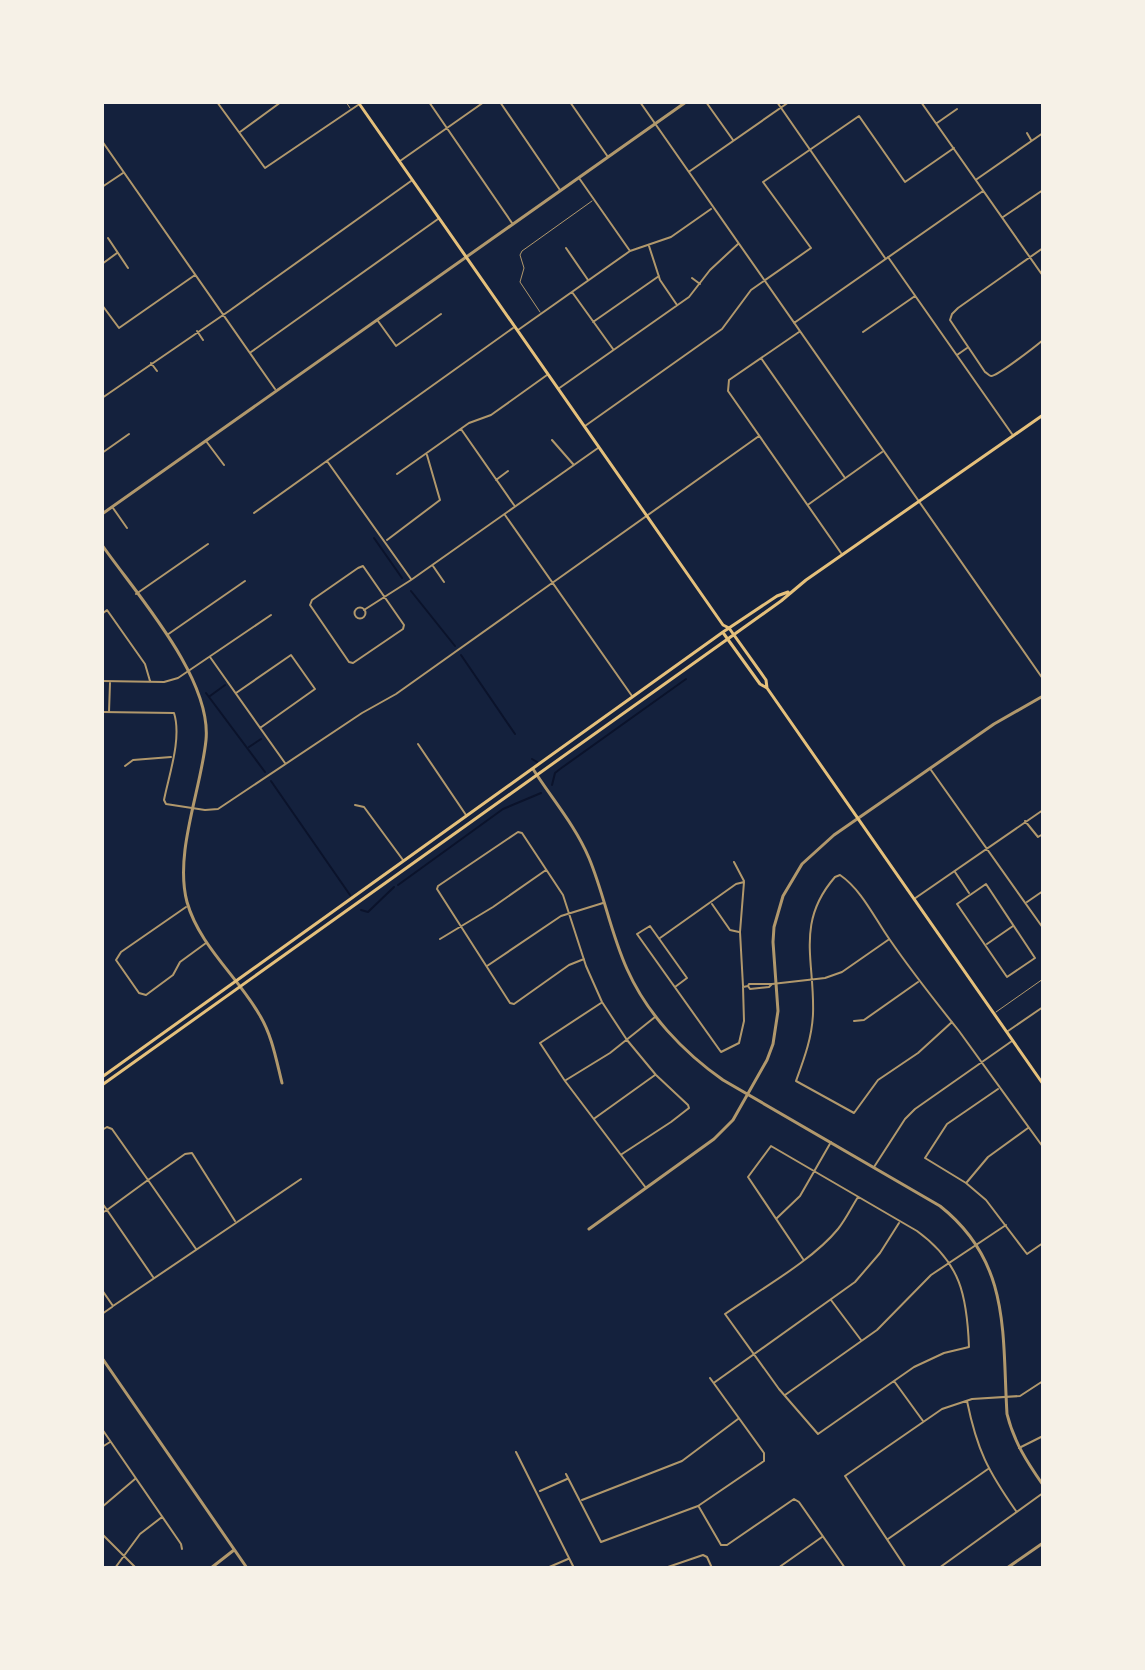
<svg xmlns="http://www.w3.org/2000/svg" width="1145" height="1670" font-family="'Space Grotesk',sans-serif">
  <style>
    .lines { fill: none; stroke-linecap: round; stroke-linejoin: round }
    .stream { stroke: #0b132b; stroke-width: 2 }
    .service { stroke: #b1986c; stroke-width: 1 }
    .minor { stroke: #b1986c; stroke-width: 2 }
    .tertiary { stroke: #b1986c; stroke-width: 3 }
    .secondary { stroke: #e5c07b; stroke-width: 3 }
  </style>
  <rect width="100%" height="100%" fill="#14213d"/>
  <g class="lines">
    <path class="stream" d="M374,538L402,578
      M411,591L455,646
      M461,655L515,734
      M206,693L265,772
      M210,696L225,685
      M249,747L261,739
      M532,759L537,762
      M271,781L350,895
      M552,785L555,773L560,769L686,679
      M398,885L503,809L541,793
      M361,910L368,912L394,887"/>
    <path class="service" d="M346,102L350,108
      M540,312L520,282L524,268L520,255L522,251L592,201
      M996,1012L1043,979"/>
    <path class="minor" d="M217,102L265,168L358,105
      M429,102L512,223
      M500,102L560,190
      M570,102L608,157
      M640,102L1043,679
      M706,102L733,140
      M777,102L885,258
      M921,102L1043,276
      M937,123L957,109
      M240,132L281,102
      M1027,133L1031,140
      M102,141L275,389
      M400,161L484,102
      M690,171L789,102
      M579,178L630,251
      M977,179L1043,133
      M102,187L123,173
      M1003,217L1043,190
      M108,238L128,268
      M649,246L660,280L677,305
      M566,248L588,280
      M1043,248L958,308L952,314L950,320L985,372C987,373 989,376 991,376C996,377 1036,346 1043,340
      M888,257L1012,434
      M102,264L117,253
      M692,278L700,284
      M572,292L613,349
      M102,305L119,328L195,275
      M378,321L396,346L441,314
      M593,322L659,276
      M794,323L983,191
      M518,330L630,251L671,237L711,209
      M197,331L203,340
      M799,332L729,380L728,391L841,553
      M863,332L915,296
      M251,352L438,219
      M957,355L967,348
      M761,358L845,478
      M151,363L157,371
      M558,389L689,297L710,270L738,244
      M102,398L229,311L411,181
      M585,426L722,329L751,290L811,248L763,182L859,116L905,182L954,148
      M461,429L514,505
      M552,440L573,464
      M206,441L224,465
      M102,453L129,434
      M327,461L411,579
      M397,474L469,423L491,415L547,375
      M496,480L508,471
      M809,504L882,452
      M113,508L127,528
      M254,513L513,328
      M505,515L632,696
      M387,540L440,500L427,455
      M363,566L404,625L403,629L353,663L349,662L310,605L312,600L358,568Z
      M433,566L444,582
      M136,594L208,544
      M354.5 613a5.5 5.5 0 1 1 11 0a5.5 5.5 0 1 1-11 0Z
      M364,610L411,580L598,448
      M102,614L107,610L145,664L150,681
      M167,635L245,581
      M210,657L285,763
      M102,681L164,682L178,678L271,615
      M236,693L291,655L315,689L260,728
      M102,712L174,713C182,738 169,775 164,800L166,804L205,810L218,809L362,713L396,694L759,436
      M109,712L110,683
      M418,744L466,815
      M125,766L133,760L171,757
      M931,770L1043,928
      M355,805L364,807L403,860
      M1025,821L1038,837L1043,834
      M734,862L744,881
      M955,872L969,893
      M986,884L1035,958L1007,977L957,904Z
      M914,899L1043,810
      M1027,902L1043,891
      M712,904L730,930L739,932
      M186,907L121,952L116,960L139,993L146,995L173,975L180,962L206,943
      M660,938L736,884L744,882L740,932L743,986
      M440,939L493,907L546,870
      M987,944L1013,926
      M584,959L569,965L514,1004L510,1003L437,889L438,886L518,832L522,833L563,895L586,966L602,1002L627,1040L656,1075L688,1105L689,1108L671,1122L622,1154
      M487,966L561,916L603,903
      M772,984H749L748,986L750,989L769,987L772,984L825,978L842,972L888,940
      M675,987L687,978L650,926L637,934L721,1052L739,1043L744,1021L743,987L748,986
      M601,1003L540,1043L565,1081L646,1188
      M854,1021L864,1020L918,982
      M952,1022L918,1053L878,1080L854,1113L796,1081C804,1059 812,1038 813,1014C815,961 795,923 835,877L840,875C862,890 875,919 890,940C912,972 935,1001 959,1031L1043,1147
      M1008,1031L1043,1007
      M566,1080L610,1053L655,1017
      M998,1089L947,1124L925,1158L966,1183L986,1200L1027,1254L1043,1243
      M595,1118L655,1075
      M102,1130L107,1127L112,1129L148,1180L107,1210L102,1203
      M874,1167L905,1119L915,1109L1012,1041
      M967,1182L988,1157L1028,1128
      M102,1213L107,1210L153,1277
      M777,1218L800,1196L831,1142
      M196,1249L148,1180L185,1154L192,1153L235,1221
      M803,1259L748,1177L771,1146L917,1231C961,1263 967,1296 969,1347L944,1353L914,1367L818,1434L779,1389L725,1314C759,1290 812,1261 838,1229C846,1219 851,1208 858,1197
      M102,1290L113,1306L301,1179
      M831,1300L861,1340
      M102,1314L112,1307
      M894,1381L923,1421
      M715,1382L855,1282L880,1253L899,1223
      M785,1395L877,1330L931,1275L1006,1225
      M967,1401C977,1450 988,1471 1016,1511
      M102,1429L181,1544L182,1549
      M102,1447L110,1442
      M1019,1448L1043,1436
      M516,1452L574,1568
      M566,1474L601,1542L698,1506L764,1461V1453L710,1378
      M540,1491L567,1479
      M582,1500L682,1461L738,1419
      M102,1507L135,1479
      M699,1507L721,1545H727L794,1499L799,1502L845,1568
      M102,1534L136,1568
      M888,1539L988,1469
      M115,1568L140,1534L162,1517
      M547,1568L568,1559
      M665,1568L703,1555L707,1557L712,1568
      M778,1568L822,1537
      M906,1568L845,1476L942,1409L972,1399L1020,1396L1043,1381
      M939,1568L1043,1493"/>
    <path class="tertiary" d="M102,514L686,102
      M102,545C137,595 212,678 206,740C201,790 174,853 187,902C199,945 237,976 259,1014C272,1035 276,1059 282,1083
      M533,769C552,799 575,825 589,858C604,894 611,934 627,969C647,1014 683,1052 723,1080L940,1206C1011,1262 1002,1333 1007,1414C1014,1442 1027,1462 1043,1485
      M589,1229L714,1139L733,1120L767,1060L773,1044L778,1011L773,942L774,927L783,896L802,864L834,835L994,724L1043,696
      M102,1358L247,1568
      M211,1568L234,1550
      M1007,1568L1043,1543"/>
    <path class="secondary" d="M358,102L723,625L729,628L766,680L767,688
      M724,634L760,684L767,688L1043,1084
      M102,1077L723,632L777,596L788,592
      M102,1085L781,601L806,580L1043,415"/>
  </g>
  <rect width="1145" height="1670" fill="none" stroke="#f6f1e7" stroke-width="208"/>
</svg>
